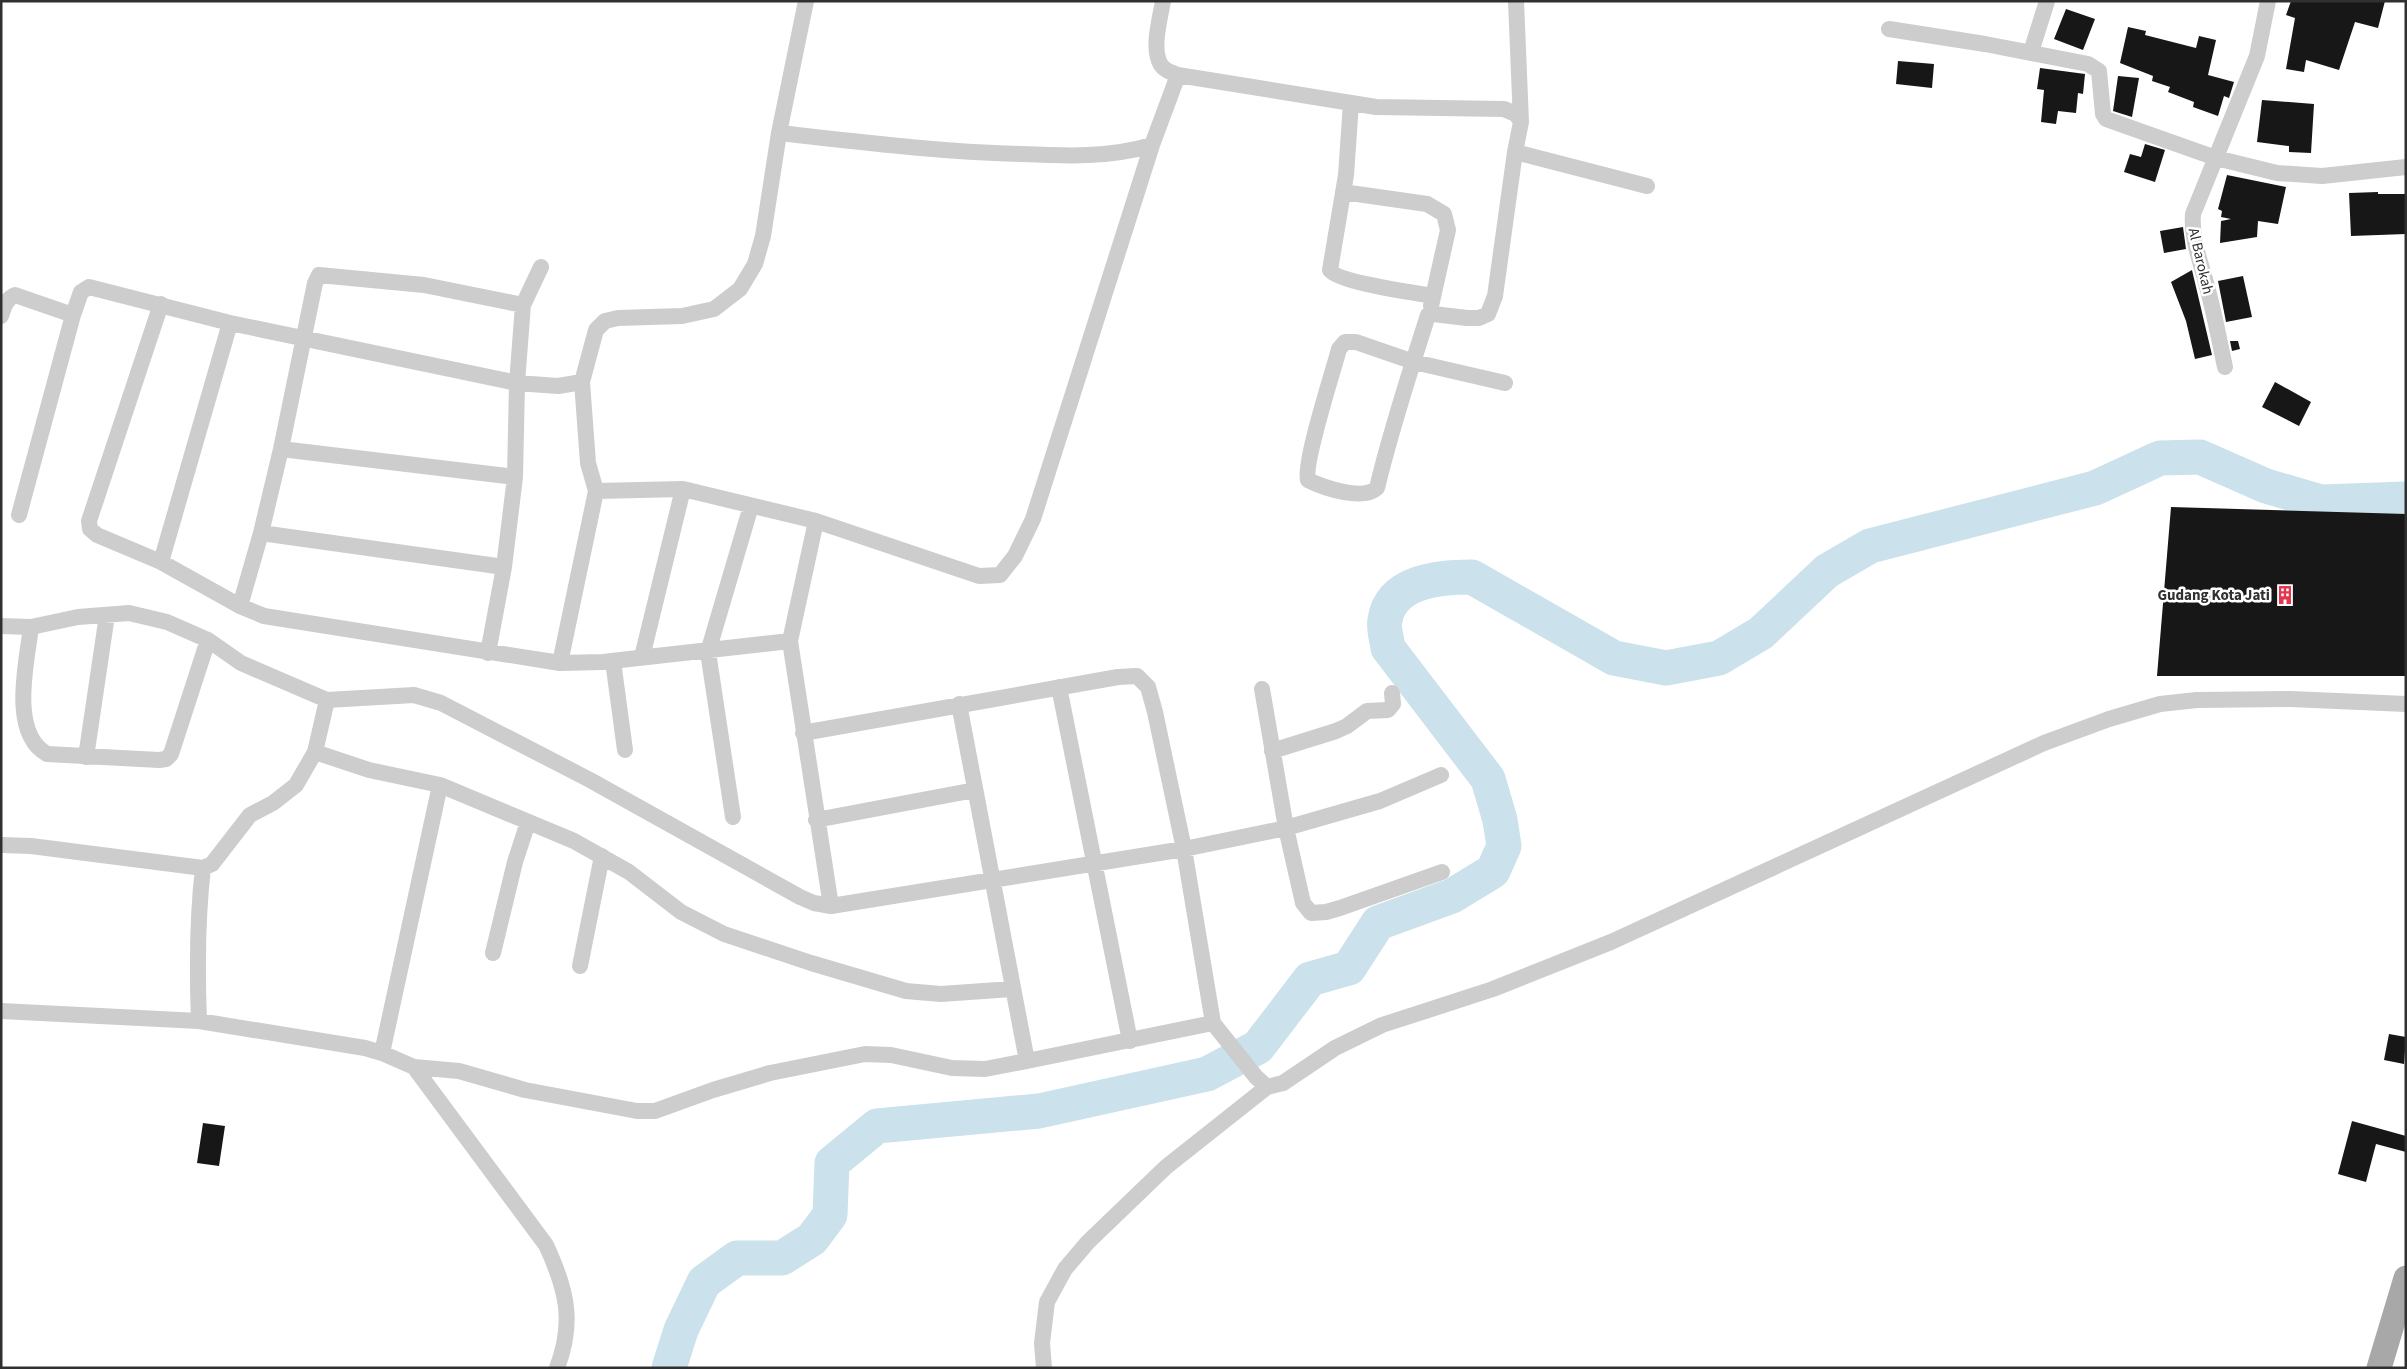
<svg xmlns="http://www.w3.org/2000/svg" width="2407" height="1369" font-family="'Source Sans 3',sans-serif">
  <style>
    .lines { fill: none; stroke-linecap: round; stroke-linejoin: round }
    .river { stroke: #cbe1eb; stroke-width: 35 }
    .building { fill: #171717 }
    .street { stroke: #cdcdcd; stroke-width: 16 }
    .primary { stroke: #a8a8a8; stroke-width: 25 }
    .labels { text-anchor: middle; stroke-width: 5; stroke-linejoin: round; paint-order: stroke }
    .street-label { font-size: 15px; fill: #303030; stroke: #fff }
    .poi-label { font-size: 15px; font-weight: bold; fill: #303030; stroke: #fff; text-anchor: end }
  </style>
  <rect width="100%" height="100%" fill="#fff"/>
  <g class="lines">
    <path class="river" d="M669,1368L681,1330L704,1282L737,1258H782L812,1239L830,1215L832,1163L877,1126L1039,1111L1207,1074L1258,1047L1310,979L1349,968L1378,923L1452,896L1493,871L1504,846L1500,820L1488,779L1388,648C1387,639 1383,628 1385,620C1391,581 1439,577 1472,577L1614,658L1666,668L1719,658L1761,633L1827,571L1870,546L2095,488L2160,458L2200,457L2266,486L2321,502L2406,499"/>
  </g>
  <path class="building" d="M2291,1H2385L2378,28L2355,22L2339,70L2306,60L2304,72L2286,69L2295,18L2286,15Z
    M2066,9L2095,19L2083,50L2054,39Z
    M2128,27L2146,31L2145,35L2196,48L2199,36L2216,40L2208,75L2234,82L2229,98L2224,96L2218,116L2193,107L2194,102L2168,92L2170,87L2152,81L2153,76L2120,63Z
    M1898,61L1934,64L1932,88L1896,84Z
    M2040,68L2085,74L2083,94L2078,93L2076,113L2058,111L2056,124L2041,122L2044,90L2037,89Z
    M2118,76L2139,78L2132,117L2113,111Z
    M2262,100L2314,104L2311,153L2289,152V146L2257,142Z
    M2145,144L2165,150L2155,182L2124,172L2130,154L2141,157Z
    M2227,175L2286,187L2278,224L2258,221L2257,237L2220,243L2221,221L2231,219L2221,217L2222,211L2218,209Z
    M2378,192V194H2406V234L2351,236L2349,193Z
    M2183,227L2186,249L2164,253L2160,231Z
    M2192,270L2212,355L2195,359L2186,321L2171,282Z
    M2243,276L2252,317L2226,322L2218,281Z
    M2230,341H2238L2240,349L2232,351Z
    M2275,382L2311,402L2299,426L2262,407Z
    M2171,507L2406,514V676H2157Z
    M2389,1034L2406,1037L2404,1064L2384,1060Z
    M2352,1121L2406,1136V1152L2376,1144L2366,1182L2338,1174Z
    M203,1123L225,1126L219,1166L197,1163Z"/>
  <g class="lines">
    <path class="street" d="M1163,1C1160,19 1151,49 1161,65C1164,70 1172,73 1178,75L1376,107L1504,109L1516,114L1521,122L1515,152L1495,296L1488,314L1479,318H1467L1433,314L1428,315C1410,372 1391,429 1377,488C1363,501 1324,488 1308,480C1303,464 1333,372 1339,349L1345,342H1356L1414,362L1505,383
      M1516,1L1521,122
      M1889,29L1985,44L2088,64L2099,71L2103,114L2106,119L2216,158L2277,173L2322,176L2406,167
      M2031,52L2047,1
      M1351,103L1346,175L1330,270C1337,282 1416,293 1433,296
      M779,133C860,142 940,152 1021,154C1066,156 1109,158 1152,145
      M1515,152L1647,186
      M1343,192L1427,204L1444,214L1448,230L1431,306
      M161,304L89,521L90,529L97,535L161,562L240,606L264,616L560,663L603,662L790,641L831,906L1184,849L1286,828L1303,903L1311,913L1326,912L1340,908L1442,872
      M1,316C4,307 6,299 15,295L73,315
      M2225,367C2219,339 2214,311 2206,283C2200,260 2191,238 2193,214L2257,56L2268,1
      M281,449L515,477
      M596,491L683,489L816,521L979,576L1000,575L1015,556L1033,519L1152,145L1178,75
      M19,515L73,315L81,292L89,287L230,323L517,383L558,386L582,382
      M261,533L504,567
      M161,562L230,323
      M240,606L261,533L281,449L315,283L319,275L424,285L523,305L541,267
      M1,626L31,627L78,617L129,613L167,622L208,640L241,663L327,700L414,695L441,703L590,780L800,897L814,903L831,906
      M31,627C27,661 9,733 47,754L159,760L166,759L171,754L208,640
      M790,641L816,521
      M488,653L504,567L515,477L517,383L523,305
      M642,657L683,489
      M613,661L625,750
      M560,663L596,491L588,463L582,382L596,330L605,321L618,318L682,316L714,309L740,289L755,264L763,236L779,133L806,1
      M1059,687L1130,1041
      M1262,689L1286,828L1380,801L1441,775
      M327,700L315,752L369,770L440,785L574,841L629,872L681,912L724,934L811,963L906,991L941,994L1012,989
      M959,704L1027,1061L1213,1023
      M803,733L1118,677L1137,676L1148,687L1155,712L1184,849L1213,1023L1256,1077L1267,1087L1283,1083L1335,1048L1382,1025L1493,989L1611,942L2044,743L2109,719L2160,704L2197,700L2291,699L2406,704
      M1272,751L1336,731L1347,726L1367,711L1388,710L1393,704L1392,693
      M86,757L107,615
      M733,817L708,652L751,506
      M816,820L975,790
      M1,845L31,846L203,868L212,864L250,815L273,803L296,785L315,752
      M493,953L515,862L528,822
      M580,966L602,856
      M1,1011L199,1021L365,1048L382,1053L414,1067L459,1071L525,1090L637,1111H655L713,1090L770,1073L865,1054L891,1055L952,1068L985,1069L1027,1061
      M199,1021C197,969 197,919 203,868
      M382,1053L440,785
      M414,1067L546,1245C566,1288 575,1321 557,1368
      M1044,1368L1042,1343L1047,1302L1065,1269L1088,1242L1166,1167L1267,1087"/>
    <path class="primary" d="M2379,1368L2406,1278"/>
  </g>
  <defs>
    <g id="building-bare" transform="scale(1.5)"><path d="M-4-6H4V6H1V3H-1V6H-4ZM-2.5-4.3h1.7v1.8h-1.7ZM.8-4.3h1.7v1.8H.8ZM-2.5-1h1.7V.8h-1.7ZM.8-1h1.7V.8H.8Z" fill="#e13850" stroke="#fff" stroke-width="2.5" paint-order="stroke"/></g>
  </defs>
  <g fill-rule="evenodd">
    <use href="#building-bare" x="2285" y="595"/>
  </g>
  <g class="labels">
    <g class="street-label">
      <text transform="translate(2201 261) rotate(77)" y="5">Al Barokah</text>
    </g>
    <g class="poi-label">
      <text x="2270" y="600">Gudang Kota Jati</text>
    </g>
  </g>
  <rect width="2407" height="1369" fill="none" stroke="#303030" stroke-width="5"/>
</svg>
